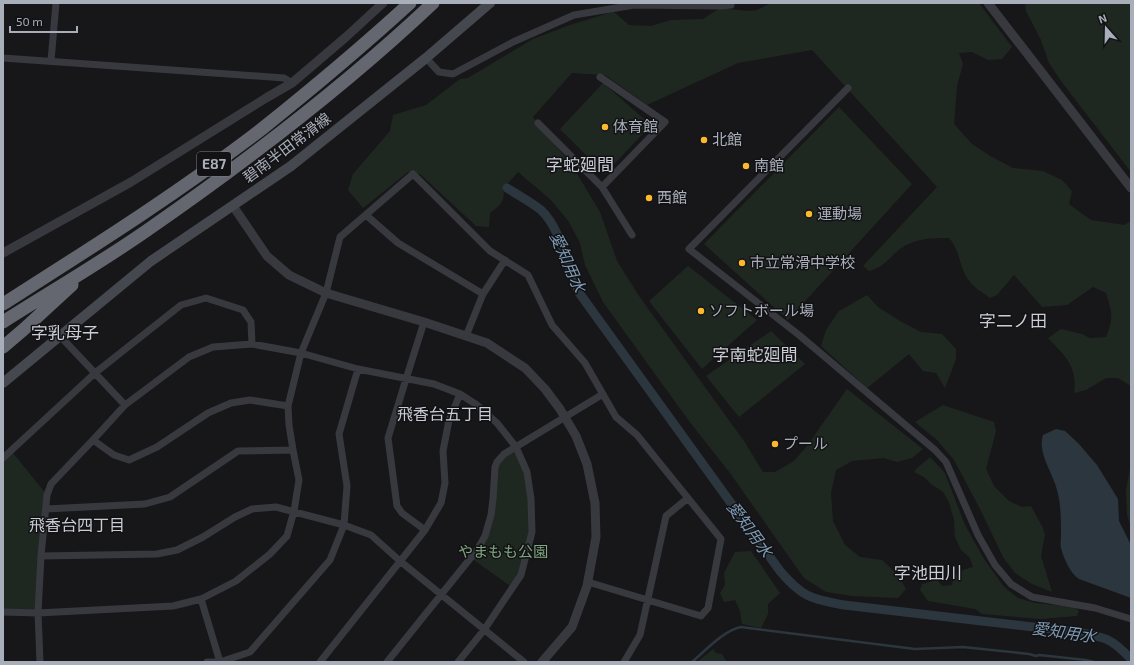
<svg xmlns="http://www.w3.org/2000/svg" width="1134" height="665" font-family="'Exo 2','Noto Sans JP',sans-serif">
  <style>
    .green { fill: #1f2820 }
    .water { fill: #2c363e }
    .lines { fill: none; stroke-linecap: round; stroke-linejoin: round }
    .stream { stroke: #2c363e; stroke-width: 2.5 }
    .canal { stroke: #2c363e; stroke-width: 9 }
    .minor { stroke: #38393f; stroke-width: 7 }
    .tertiary { stroke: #38393f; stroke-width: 9 }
    .secondary { stroke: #46484f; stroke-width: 10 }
    .motorway { stroke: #646770; stroke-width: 13 }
    .poi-dot { fill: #fcb92d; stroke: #121214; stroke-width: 1.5 }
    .labels { text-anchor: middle; stroke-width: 3; stroke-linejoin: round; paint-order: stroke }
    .shield { fill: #121214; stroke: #7b7f88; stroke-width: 1 }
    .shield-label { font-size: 14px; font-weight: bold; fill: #a8aeba }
    .poi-label { font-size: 15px; fill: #a8aeba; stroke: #121214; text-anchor: start }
    .street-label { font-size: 15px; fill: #a8aeba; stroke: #121214 }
    .park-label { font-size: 15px; fill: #7fa681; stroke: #121214 }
    .water-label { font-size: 16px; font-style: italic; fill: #7e9bb6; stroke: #121214 }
    .neighbourhood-label { font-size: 16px; fill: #cacdd6; stroke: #121214 }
    .quarter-label { font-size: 17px; fill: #cacdd6; stroke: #121214 }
  </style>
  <rect width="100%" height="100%" fill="#171719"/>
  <path class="green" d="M771,3H979L1012,47L1002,59L988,60L972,52L959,53L963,64L957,86L954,124L972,144L992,157L1013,168L1043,171L1062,180L1072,191L1069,204L1091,220L1124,225L1131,221V386L1118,378H1106L1086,390L1074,393C1078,366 1065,356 1048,338L1061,329L1082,334L1090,338L1106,337C1114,318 1112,312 1106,293L1093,287L1067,305L1042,307L1014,275L997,295L990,298C983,293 975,288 970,282C960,271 960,249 949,238C931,238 915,238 900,249C887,259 886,266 869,271L863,266L937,187L812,50L738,63L647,105L605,75L572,73L533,117L573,167L600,212L617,261L639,296L744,441L763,472H775L794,461L807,446L847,389L923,449L912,458L897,462L884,458L852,461L836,470L831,493L833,521L845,545L860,557L882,560L897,574L906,589L898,598L852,596L826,592L804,578L730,473L689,421L603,302L585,265L580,243L569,222L551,200L518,172L503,189C506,202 499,206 490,213L489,227L476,226L420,174L408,172L363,208L348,190L353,174L390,131L393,115L426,105L460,79L468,78L533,39L570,25L609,13L614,12L629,25L651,26L671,20L703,19L720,8L749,11L757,10Z
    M1025,3H1131V172L1061,81L1049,63L1041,40L1026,11Z
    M603,83L651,125L605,174L560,129Z
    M839,107L912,184L788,320L704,244Z
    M688,266L757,320L702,369L649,301Z
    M867,295L878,307L900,321L921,332L942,334L956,349V359L945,388L936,373L923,371L909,354L867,388L821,346L826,330L839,311Z
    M771,331L805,364L739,417L706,376Z
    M943,405L994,422L996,431L986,469L994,486L1009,501L1022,507L1031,506L1043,528L1045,535L1041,556L1052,592L1032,584L1015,573L1003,557L980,509L954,460L937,440L915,422Z
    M516,447L527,472L532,532L521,575L513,588L471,558L485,536L495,467Z
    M13,453L47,495L38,613L3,612V461Z
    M930,457L945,473L965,525L984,559L1004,587L1018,598L1035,603L1074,607L1079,611L1077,616L1040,619L982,614L975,609L928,601L920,590L922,584L937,580L942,586L952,585C954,572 962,570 973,567L970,558L961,550L955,537L954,520L949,502L943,492L931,484L924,477L914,472L917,468Z
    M1131,463V527L1127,515L1126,490Z
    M751,551L780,593L768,604V614L761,628L742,624L740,611L735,600L724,602L720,593L725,585L724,573L735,552Z
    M713,649L716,653L722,654L727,662H697Z"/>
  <path class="water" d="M1056,429L1065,431L1078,443L1097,465L1118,499L1119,521L1131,545V598L1079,579C1070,573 1064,559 1061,548C1060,544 1061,540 1061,536C1061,521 1061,504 1057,490C1053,473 1037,453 1043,435Z"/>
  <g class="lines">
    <path class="stream" d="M692,662C705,651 724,630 741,627L915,649L963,647L1029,654L1036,656L1039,655L1086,660L1094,662"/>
    <path class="canal" d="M507,188C518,195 531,202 541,210C562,230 567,268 580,294L780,571C802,597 811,599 844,605L1077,632C1105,637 1111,638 1131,659"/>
    <path class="minor" d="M3,58L284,78L292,83
      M426,58L439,72L453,74L513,42L574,15L634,5L721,6L731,5V3
      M51,61L56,3
      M600,77L665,122L602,187
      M848,88L689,249L799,335L935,450L946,462L978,535L995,565L1011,584L1032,597L1095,608L1131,619
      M538,123L602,187L632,235
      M366,215L398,243L483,294
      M424,322L406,379L388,438L397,506L402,513L425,530
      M60,336L125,405
      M466,336L483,294L505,260
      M93,440L114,455L129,460L157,447L208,413L231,403L250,400L288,406
      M3,458L95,373L181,305L206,298L243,310L251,322L252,344
      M46,509L145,504L170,497L238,451L293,450
      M41,556L157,554L177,550L203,537L235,517L252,509L276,507L344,525L371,535L400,561L524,662
      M201,599L220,662
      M3,612L38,613L173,606L201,599L236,581L270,554L287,536L294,511L299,480L293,450L289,425L288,406L301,353L326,293L340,237L413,174L490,251L528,275L552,325L585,363L616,417L637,435L721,539L708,608L701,616L588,582
      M40,662L38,613L41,556L47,495L51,484L93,440L125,405L189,357L213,347L252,344L301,353L358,369L434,384L460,394L477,405L497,423L516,447L527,472L531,499L532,532L521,575L484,630L458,662
      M207,662H220L250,652L330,560L344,525L347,486L339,434L358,369
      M320,662L425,530L441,503L445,483L443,451L449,420L460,394
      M387,662L477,550L485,536L491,515L493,499L495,467L497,462L504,454L603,394
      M624,662L640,635L666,516L688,498"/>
    <path class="tertiary" d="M988,3L1131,188
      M233,206L267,256L289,275L326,293L424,322L487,343L525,368L545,389L560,409L576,436L587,464L595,503L596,537L587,586L572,627L542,662
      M3,253L131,182L266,98L292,83L346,37L383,3"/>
    <path class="secondary" d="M3,383L151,261L291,166L426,58L490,3"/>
    <path class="motorway" d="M3,304C91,248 180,192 263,128C313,88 362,47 410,3
      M3,322C50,292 100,263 146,231C247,161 344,87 433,3
      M3,347L23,330L72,285"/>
  </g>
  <g class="poi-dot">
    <circle cx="605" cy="127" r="4"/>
    <circle cx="704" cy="140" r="4"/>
    <circle cx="746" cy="166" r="4"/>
    <circle cx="649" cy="198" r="4"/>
    <circle cx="809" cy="214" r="4"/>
    <circle cx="742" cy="263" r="4"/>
    <circle cx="701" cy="311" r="4"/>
    <circle cx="775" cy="444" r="4"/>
  </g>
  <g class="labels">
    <rect class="shield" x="197" y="152" width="34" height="24" rx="3"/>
    <g class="shield-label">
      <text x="214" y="169">E87</text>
    </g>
    <g class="poi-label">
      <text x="613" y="132">体育館</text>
      <text x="712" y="145">北館</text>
      <text x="754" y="171">南館</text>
      <text x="657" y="203">西館</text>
      <text x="817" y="219">運動場</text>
      <text x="750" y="268">市立常滑中学校</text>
      <text x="709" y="316">ソフトボール場</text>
      <text x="783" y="449">プール</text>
    </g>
    <g class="street-label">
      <text transform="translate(287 148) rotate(-37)" y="5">碧南半田常滑線</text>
    </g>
    <g class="park-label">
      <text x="503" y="557">やまもも公園</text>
    </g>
    <g class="water-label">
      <text transform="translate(568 262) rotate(66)" y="6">愛知用水</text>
      <text transform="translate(750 529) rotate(54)" y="6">愛知用水</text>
      <text transform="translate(1064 632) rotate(8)" y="6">愛知用水</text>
    </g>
    <g class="neighbourhood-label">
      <text x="445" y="420">飛香台五丁目</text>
      <text x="77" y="531">飛香台四丁目</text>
    </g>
    <g class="quarter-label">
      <text x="580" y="171">字蛇廻間</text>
      <text x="1013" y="327">字二ノ田</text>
      <text x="65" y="339">字乳母子</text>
      <text x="755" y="361">字南蛇廻間</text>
      <text x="928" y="579">字池田川</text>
    </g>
  </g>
  <rect width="1134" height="665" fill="none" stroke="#a8aeba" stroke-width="8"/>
  <g transform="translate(1106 28) rotate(340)" stroke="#121214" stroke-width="3" paint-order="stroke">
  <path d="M0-3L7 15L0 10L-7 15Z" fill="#a8aeba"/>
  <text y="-6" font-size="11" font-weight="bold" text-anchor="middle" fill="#a8aeba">N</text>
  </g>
  <path d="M10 26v6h67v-6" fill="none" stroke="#a8aeba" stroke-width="2"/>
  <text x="16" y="26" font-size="12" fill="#a8aeba" stroke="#121214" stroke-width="3" paint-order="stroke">50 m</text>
</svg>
